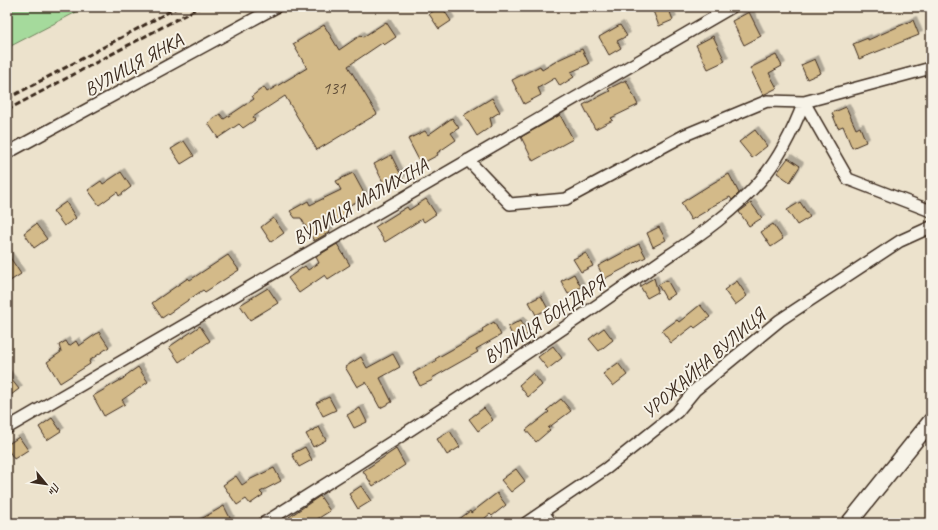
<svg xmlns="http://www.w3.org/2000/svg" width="938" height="530" font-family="Caveat,sans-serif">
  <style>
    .green { fill: #a5da9c; stroke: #70825d }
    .building { fill: #d3ba89; stroke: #3b2a1e; filter: url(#shadow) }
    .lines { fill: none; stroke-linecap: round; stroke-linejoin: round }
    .lane-casing { stroke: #3b2a1e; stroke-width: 8 }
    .street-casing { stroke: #3b2a1e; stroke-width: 14 }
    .secondary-casing { stroke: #3b2a1e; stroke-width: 18 }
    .lane { stroke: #f7f3e8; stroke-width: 5.5 }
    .street { stroke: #f7f3e8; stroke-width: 11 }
    .secondary { stroke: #f7f3e8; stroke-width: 15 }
    .rail { stroke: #3b2a1e; stroke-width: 3; stroke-dasharray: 6 3; stroke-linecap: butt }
    .labels { text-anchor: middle; stroke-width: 4; stroke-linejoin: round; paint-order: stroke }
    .number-label { font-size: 17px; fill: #614e39 }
    .street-label { font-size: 19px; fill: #3b2a1e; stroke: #f7f3e8 }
  </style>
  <defs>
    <filter id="shadow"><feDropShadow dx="3.5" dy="-3.5" stdDeviation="0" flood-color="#0004"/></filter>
  </defs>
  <rect width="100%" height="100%" fill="#ece2cc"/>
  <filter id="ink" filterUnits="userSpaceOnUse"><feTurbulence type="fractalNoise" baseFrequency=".025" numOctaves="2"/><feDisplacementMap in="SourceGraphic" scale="8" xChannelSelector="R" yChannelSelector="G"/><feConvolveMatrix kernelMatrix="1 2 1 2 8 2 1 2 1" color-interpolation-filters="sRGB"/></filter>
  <g filter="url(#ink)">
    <path class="green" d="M7,7H86L7,48Z"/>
    <path class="building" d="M440,7H442L451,21L439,29L429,14Z
      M663,7H668L673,20L659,26L653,11Z
      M749,12L761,36L744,45L732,21Z
      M913,20L919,35L859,59L853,44L868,38V40Z
      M386,22L396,37L384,45L382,43L348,66L377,114L317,150L285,96L253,117L255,120L243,128L239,124L218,138L208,123L220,114L224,119L254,99L252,96L264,87L267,92L307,68L293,44L324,25L339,50L361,35L363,37Z
      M620,25L627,36L617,41L621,48L609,55L599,37Z
      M713,36L725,61L708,69L696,45Z
      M582,49L589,64L571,72L574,77L560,86L555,78L538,88L541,95L524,104L512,80L540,66L542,70L560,59Z
      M776,55L782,66L769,73L777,88L763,95L750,68Z
      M815,59L821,73L807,79L801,65Z
      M626,80L638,105L611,118L613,120L595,129L583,105L610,91L608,89Z
      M492,98L500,112L490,118L492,126L477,136L464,115Z
      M846,107L856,129L860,127L866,142L852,148L843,126L838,128L832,113Z
      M560,115L573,139L533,161L521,137Z
      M452,118L459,128L451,133L456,140L437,153L438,155L421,164L408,139L425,131L428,135Z
      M755,130L767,146L752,158L739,142Z
      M184,141L194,156L181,164L171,149Z
      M391,155L403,179L386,188L374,164Z
      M788,158L800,166L790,182L777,173Z
      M121,172L131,187L119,196L117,192L99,205L88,190L101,181L103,184Z
      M353,173L366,197L344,208L348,216L327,227L330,232L314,241L301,218H295L290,211L308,201L310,205L341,190L336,181Z
      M729,174L739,193L732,200L730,197L707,209L708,210L691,220L681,203L713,183Z
      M426,199L436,214L424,222L422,219L385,242L375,227L407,207L409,210Z
      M66,202L76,218L64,226L53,211Z
      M800,202L810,217L797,225L787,210Z
      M751,203L762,218L749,226L739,212Z
      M273,218L284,233L271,242L261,227Z
      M36,224L47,239L34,248L24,233Z
      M773,224L783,239L771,247L761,232Z
      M659,227L666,240L653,247L647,233Z
      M337,244L350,265L328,279L325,275L299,293L288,278L305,266L308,270L319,263L316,257Z
      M639,244L646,257L604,279L598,266Z
      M7,253L21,274L7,283Z
      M586,253L593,266L581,272L573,259Z
      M228,255L239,270L205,292L203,290L162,318L152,303L188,278L190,280Z
      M574,274L581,287L568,294L561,281Z
      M654,278L658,292L647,298L640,286Z
      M667,280L675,294L666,299L658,285Z
      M737,281L747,296L735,305L724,290Z
      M268,288L278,303L250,320L240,305Z
      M541,296L548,309L536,315L529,302Z
      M700,305L710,317L695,328L693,326L671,343L662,331L677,320L679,322Z
      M521,320L528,334L515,340L508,327Z
      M494,322L501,335L476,349L478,352L432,378L433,380L420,386L413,373L436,361L435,359L483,332L482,329Z
      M200,326L210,341L179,362L169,347Z
      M604,328L613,340L599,351L589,339Z
      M99,332L109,347L89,361L90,364L60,383L47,362L61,352L59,345L66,341L69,346L76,341L79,346Z
      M553,346L562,358L548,369L538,357Z
      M393,354L400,367L380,378L392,402L380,408L366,382L357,387L345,367L361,357L367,368Z
      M618,363L627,375L613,386L603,374Z
      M138,367L148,382L122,400L125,404L104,416L93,396L126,377L125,376Z
      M533,373L542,385L528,397L519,385Z
      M7,374L19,389L7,398Z
      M329,397L336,410L323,416L316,403Z
      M561,399L571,411L548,428L550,430L536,442L526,430L549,412L547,410Z
      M360,408L367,422L354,428L347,415Z
      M484,408L493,420L478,431L469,419Z
      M52,418L61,431L47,440L39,427Z
      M319,427L326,440L313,447L306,434Z
      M450,431L460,447L447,455L437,439Z
      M19,437L28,450L14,459L7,448V445Z
      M305,447L312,460L299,467L292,454Z
      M396,449L405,465L373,486L363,471Z
      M274,468L281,481L260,492L263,495L250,504L246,499L237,505L223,485L236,476L242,485L251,479Z
      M516,469L525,481L511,492L501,480Z
      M361,486L371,501L358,509L349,494Z
      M497,493L506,505L492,516L490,514L479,523H454L470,511L471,513Z
      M320,496L330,511L311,523H293L289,517Z
      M224,506L231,520L225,523H194Z"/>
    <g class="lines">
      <g class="lane-casing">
        <path id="lane" d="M545,510L554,523"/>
      </g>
      <g class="street-casing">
        <path id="street" d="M7,153L276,7
          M468,160L510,204L566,199L685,135L767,101L804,102L848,179L931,211
          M7,428L732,7
          M264,523C378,452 491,378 602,302C625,286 648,270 671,254C703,233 734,211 760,181C780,158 793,131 804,102L931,68
          M526,523L607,468L677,412L695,390L780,320L900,241L931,227"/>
      </g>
      <g class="secondary-casing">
        <path id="secondary" d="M849,523L931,421"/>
      </g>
      <use href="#lane" class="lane"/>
      <use href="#street" class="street"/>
      <use href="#secondary" class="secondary"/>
      <path class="rail" d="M7,99L178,7
        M7,110L200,7"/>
    </g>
  </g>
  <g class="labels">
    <g class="number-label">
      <text x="334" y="94">131</text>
    </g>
    <g class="street-label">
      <text transform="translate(133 64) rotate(-29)" y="7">ВУЛИЦЯ ЯНКА</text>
      <text transform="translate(360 201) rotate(-30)" y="7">ВУЛИЦЯ МАЛИХІНА</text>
      <text transform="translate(544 319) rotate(-34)" y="7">ВУЛИЦЯ БОНДАРЯ</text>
      <text transform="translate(703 363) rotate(-41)" y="7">УРОЖАЙНА ВУЛИЦЯ</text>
    </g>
  </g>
  <rect width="938" height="530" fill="none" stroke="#f7f3e8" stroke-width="24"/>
  <rect x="12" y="12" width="914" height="506" fill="none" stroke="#3b2a1e" stroke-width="1.5" filter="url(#ink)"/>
  <g transform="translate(46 484) rotate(119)" stroke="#f7f3e8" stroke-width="3" paint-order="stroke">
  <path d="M0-3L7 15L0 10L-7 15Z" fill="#3b2a1e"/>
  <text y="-6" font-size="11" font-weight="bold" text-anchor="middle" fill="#3b2a1e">Пн</text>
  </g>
</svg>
